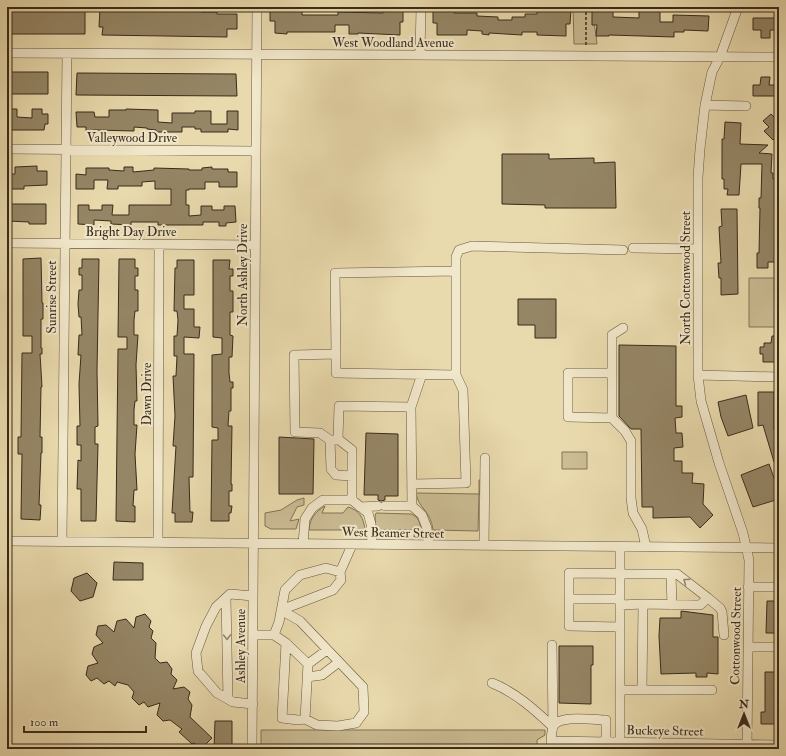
<svg xmlns="http://www.w3.org/2000/svg" width="786" height="756" font-family="'IM FELL Double Pica',serif">
  <style>
    .green { fill: #cbbc94; stroke: #827457 }
    .building { fill: #958666; stroke: #392b1a }
    .lines { fill: none; stroke-linecap: round; stroke-linejoin: round }
    .minor-casing { stroke: #65573f; stroke-width: 10 }
    .path { stroke: #392b1a; stroke-width: 1.5; stroke-dasharray: 3 2; stroke-linecap: butt }
    .minor { stroke: #f1e7ca; stroke-width: 9 }
    .oneway { stroke: #958972 }
    .labels { text-anchor: middle; stroke-width: 4; stroke-linejoin: round; paint-order: stroke }
    .street-label { font-size: 13px; fill: #392b1a; stroke: #f1e7ca }
  </style>
  <rect width="100%" height="100%" fill="#e9daad"/>
  <filter id="stains"><feTurbulence type="fractalNoise" baseFrequency=".005" numOctaves="4"/><feColorMatrix values="0 0 0 0 .2 0 0 0 0 .09 0 0 0 0 .02 0 0 0 .5 -.17"/></filter>
  <radialGradient id="worn" r=".72"><stop offset=".6" stop-color="#630" stop-opacity="0"/><stop offset="1" stop-color="#630" stop-opacity=".3"/></radialGradient>
  <path class="green" d="M573,7H594C592,19 596,31 597,44H574Z
    M749,278H779V327H749Z
    M562,452H587V469H562Z
    M479,480H481L480,494H479L478,531L433,530C431,511 418,508 416,493L479,494Z
    M304,498V505L297,507L290,521L299,519L296,529H271L265,526V513L281,510L297,500Z
    M325,506L322,513H343L348,507C359,510 364,518 365,530H309C310,518 315,512 325,506Z
    M376,513L411,514C419,517 420,523 421,530H376L375,516Z
    M261,730H545V735L537,740V749H261Z"/>
  <path class="building" d="M537,7H545V9H571L570,24H566V36L537,35V32H522V35L489,33V35L482,34V31L467,30V35H437V23H433V9L454,10V13H477V16L498,17V20H512V17H525V14H537Z
    M7,8L26,9V10H85V34H7Z
    M100,8H112V10L129,11V8L141,9V10L172,8L171,10H189V9H201V12H217V14H237V29H227V37L102,35L103,27H99Z
    M270,8H291V11H302V15H338V12L383,13V9L403,10V22H400V35L358,33V34H349V25H335V32H287V34L275,33V21H270Z
    M592,10H613V17L639,18V10H660V22H673V15L709,16L708,31L684,30V32H674V37L609,35V36H596L597,25H592Z
    M753,18H779V30H770V38H761V30H753Z
    M7,72H48V94H7Z
    M77,73L236,74L237,96L76,95Z
    M761,77H770L769,85H779V96H753V85H760Z
    M7,109H17V117L32,118V109H42V114H48V124H45L44,130H7Z
    M126,109L158,110V122L172,123V113H195V111H211V124H227V111H238V130L228,129V132H201V129H195V127H182V132H156V130L147,129V128L134,127V131L95,130L86,131V127H77L76,112H94L95,117H109V110H126Z
    M771,114L779,122V134L773,140L764,131L769,127L763,121Z
    M725,122L741,123L740,144L768,145L759,153L772,154L771,173H773V179H779V200H776V213L777,222H779V250H776V262H768V268H757V253H759L760,208H759V198H761L762,164H741L739,195H727L728,189H724V179H722V139H724Z
    M502,154H549V159L594,158V163L615,162L616,208H545V205L502,204Z
    M37,166V171H47V185L24,186V189H7V174H15V167Z
    M124,167H133V172L154,170V168L189,169V170H202V168L212,167V169H228V172H237V187H219V182H205V189H189V190H186V205H189V216L201,215V206H212V210H224V206H235L236,222L226,223V226H219V222H203V225H158V222H131V225L111,224V221L94,220V225L78,224V205H89V210H102V205H113L112,215H129V205H171V189H155V181L142,182V186H118V189H107L108,180H94V189H76V174L86,175V168H109V170L124,171Z
    M8,204H46V224H29V222L8,221Z
    M721,209H737L738,294L721,295V278H719L718,263H721L719,227L722,226Z
    M41,258L42,303H43V319H41V348H42V354H40L42,387H41L40,437H42V453H41L39,505H41L40,520L21,519L22,454H18V437H21L22,353H32V336H23V259Z
    M82,259H99L97,371L98,426L95,427V444H98L96,521H81V489H77L78,460L81,461V445H77V426H80L79,384L81,355H78L79,335H82L81,317H79L78,304L79,290H82V275H79V268H82Z
    M119,259H135V268H138V276H135V290H138V311H135L134,320V335H138L136,365L137,401H135L134,410V425H137L135,454L137,490H134L133,506H135V522L116,521L118,349H127V337H118Z
    M177,260H194V295H184V309H194V327H200L199,338L184,337V354H194L193,477H189L190,512H193L192,522H175V513H172L176,446H173L175,416L173,376H176L177,356H174V336H177L178,320L177,311H174L175,268H177Z
    M213,260H230L229,269H233V276H230V291H233V312H230V335L233,336L232,357H229V373L230,382H233V388H231V411H229L228,426H232L231,484H232V491H229V506H232L231,513H229V521H211L212,440H218V428L212,427V355L222,354V338L213,337Z
    M518,299H556V338H535V325H518Z
    M772,336H779V362H763V354H760V347H764V343H771Z
    M619,345L676,346V406H682V417L675,418L676,433H682L683,447L674,448V461H682V473H693L692,483L704,484L703,504L713,515L700,528L690,517L653,518V507H642L641,429H631L619,416Z
    M758,392H774V430L779,428V460L774,462L763,425L758,426Z
    M746,395L753,428L728,436L721,417L718,402Z
    M366,433L398,434V496H385V500L381,501L378,500V495H364Z
    M279,437L314,439L313,494H279Z
    M769,464L779,492V499L753,507L741,475Z
    M114,562L143,563V580H113Z
    M87,573L97,583L93,597L80,601L71,591L74,578Z
    M767,601H778V633H766Z
    M681,611L713,615V637H718V674L707,673V677H696V673L661,674L659,636L660,618H681Z
    M145,614L151,621L149,627L153,631L151,638L156,643L155,658L160,663L167,662L172,669L171,674L177,680L173,689L184,687L190,692L188,699L192,705L190,717L212,738L201,749L194,743L192,744L179,732L182,729L170,720L163,721L157,715L160,703L148,707L144,702L139,705L132,698L134,692L128,685L117,682L115,686L109,681L104,684L97,678L91,681L86,675L88,666L98,663L92,654L94,647L103,643L96,635L98,626L106,625L114,632L117,621L126,619L134,628L136,617Z
    M559,646H593V665H591V704L559,703Z
    M765,672H779V724H761V712H765Z
    M215,721H232V749H214Z"/>
  <g class="lines">
    <g class="minor-casing">
      <path id="minor" d="M738,7L720,57L712,72L705,105L700,149L698,177V375L701,401L719,463L743,533L749,560L747,749
        M7,53L779,57
        M420,55L421,7
        M705,105L746,106
        M7,149L256,151
        M7,243L255,245
        M633,248L698,249
        M456,271V257L459,250L472,246L623,250
        M623,328L612,335V418L625,431L631,441V498L633,513L642,529L646,547
        M612,373H568V417L612,418
        M422,374L411,407L412,506L422,515L427,528L429,545
        M698,375L779,377
        M330,440L320,433L295,432L294,355L336,354L335,273L456,271V375L336,373V354
        M336,440H330L331,469L336,475L352,476
        M412,484L466,483L463,390L456,375
        M385,506H412
        M360,507L378,506
        M7,541L779,548
        M62,541L67,54
        M158,543L159,245
        M303,544L305,519L312,508L323,500H352
        M372,545L371,524L368,513L352,500V450L338,439L339,406L411,407
        M484,546L485,458
        M620,547V690H712
        M340,572L326,568L300,575L285,590L279,622L274,635L286,643L282,718L298,720L305,719L317,725L338,726L356,723L364,712L363,687L300,621L281,610L333,590L341,580L340,572L352,545
        M671,574L672,605
        M748,587H779
        M226,598L228,699
        M708,598L720,608L722,612L724,635
        M569,599H620
        M620,605L643,604L642,690
        M620,627L569,626V573L677,574L708,598L700,605L643,604
        M253,635H274
        M286,643L308,664L305,719
        M552,645L553,727
        M748,647H779
        M308,664L327,650
        M307,677L322,675L339,662
        M492,683C515,692 535,710 553,727
        M620,690V743
        M253,704L233,702L217,693L198,671L196,653L206,626L216,607L230,594L253,596
        M551,741L779,745
        M252,749L257,7
        M551,749C551,743 551,733 553,727C558,714 595,720 606,720V742"/>
    </g>
    <path class="path" d="M586,45V7"/>
    <use href="#minor" class="minor"/>
  </g>
  <defs><path id="oneway-chevron" d="M-2-3.5L2.5 0L-2 3.5" fill="none" stroke-width="1.6" stroke-linecap="round" stroke-linejoin="round"/></defs>
  <g class="oneway">
    <use href="#oneway-chevron" transform="translate(686 581) rotate(-143)"/>
    <use href="#oneway-chevron" transform="translate(227 637) rotate(89)"/>
  </g>
  <g class="labels">
    <g class="street-label">
      <text x="393" y="47">West Woodland Avenue</text>
      <text x="132" y="142">Valleywood Drive</text>
      <text x="131" y="236">Bright Day Drive</text>
      <text transform="translate(242 275) rotate(-90)" y="5">North Ashley Drive</text>
      <text transform="translate(685 278) rotate(-90)" y="5">North Cottonwood Street</text>
      <text transform="translate(51 297) rotate(-90)" y="5">Sunrise Street</text>
      <text transform="translate(146 394) rotate(-90)" y="5">Dawn Drive</text>
      <text transform="translate(393 532) rotate(1)" y="5">West Beamer Street</text>
      <text transform="translate(735 636) rotate(-89)" y="5">Cottonwood Street</text>
      <text transform="translate(240 646) rotate(-90)" y="5">Ashley Avenue</text>
      <text transform="translate(665 730) rotate(1)" y="5">Buckeye Street</text>
    </g>
  </g>
  <rect width="786" height="756" fill="none" stroke="#e9daad" stroke-width="24"/>
  <rect x="8" y="8" width="770" height="740" fill="none" stroke="#392b1a" stroke-width="2"/>
  <rect x="12" y="12" width="762" height="732" fill="none" stroke="#392b1a"/>
  <g transform="translate(744 714)" stroke="#f1e7ca" stroke-width="3" paint-order="stroke">
  <path d="M0-3L7 15L0 10L-7 15Z" fill="#392b1a"/>
  <text y="-6" font-size="11" font-weight="bold" text-anchor="middle" fill="#392b1a">N</text>
  </g>
  <path d="M24 726v6h122v-6" fill="none" stroke="#392b1a" stroke-width="2"/>
  <text x="30" y="726" font-size="12" fill="#392b1a" stroke="#f1e7ca" stroke-width="3" paint-order="stroke">100 m</text>
  <rect width="100%" height="100%" filter="url(#stains)"/>
  <rect width="100%" height="100%" fill="url(#worn)"/>
</svg>
